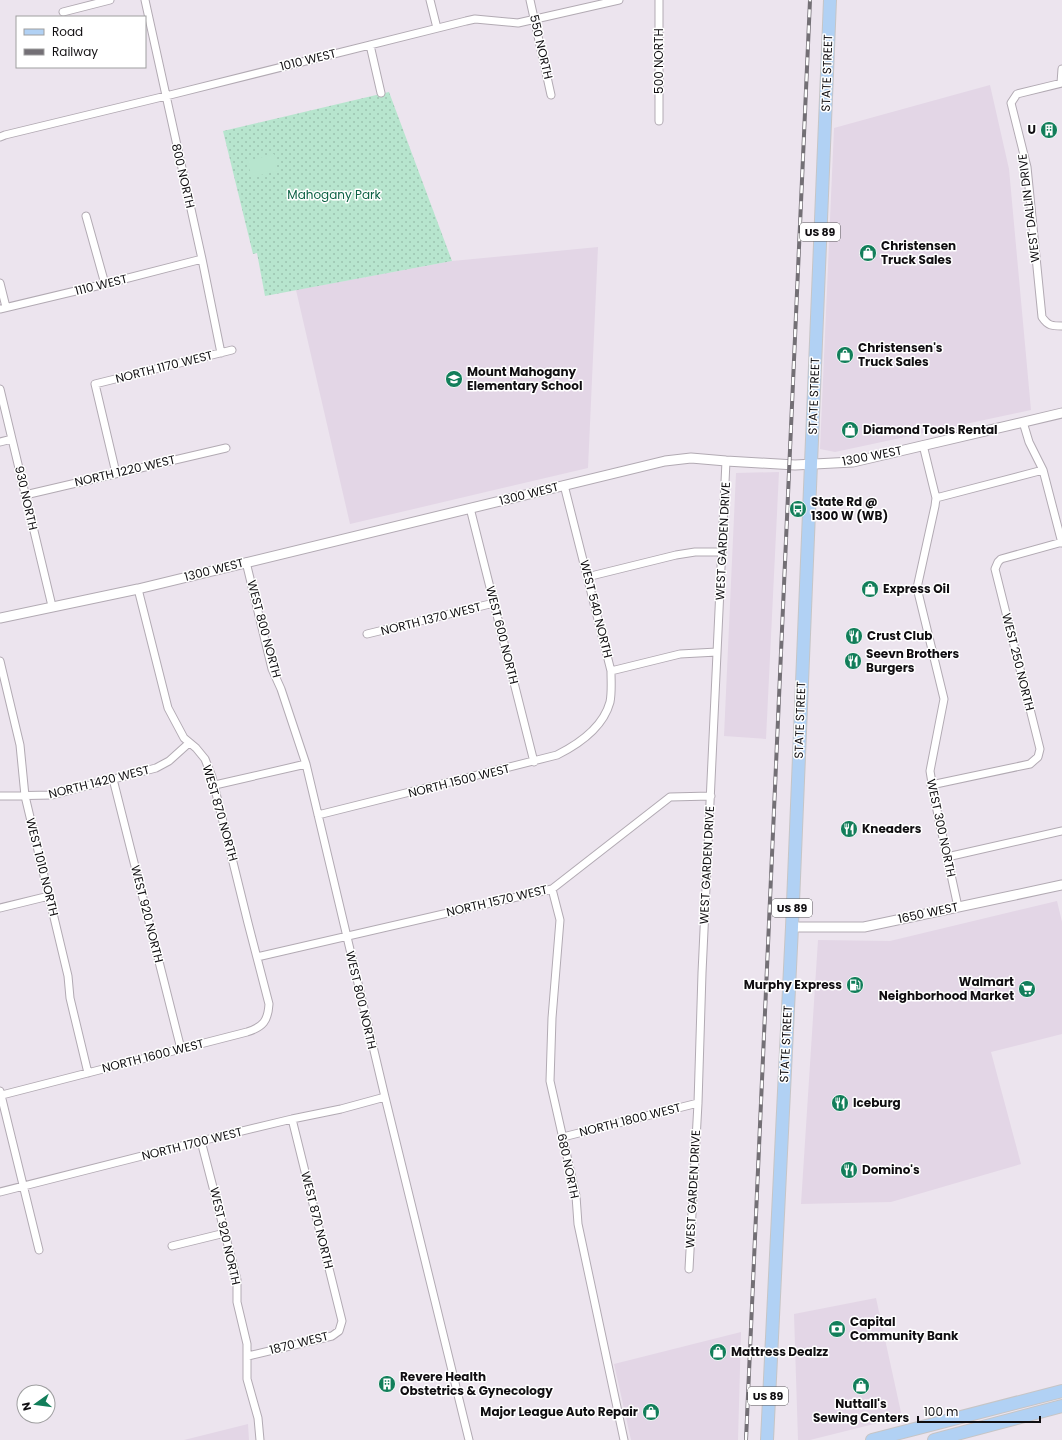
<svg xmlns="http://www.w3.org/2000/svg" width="1062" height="1440" font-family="Poppins,sans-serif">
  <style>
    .built { fill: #e3d6e6 }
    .grass { fill: url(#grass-dots) }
    .pitch { fill: #b7e5ce }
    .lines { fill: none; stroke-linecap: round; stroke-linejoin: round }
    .minor-casing { stroke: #b2aab3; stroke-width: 9 }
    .tertiary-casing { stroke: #b2aab3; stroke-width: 11 }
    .primary-casing { stroke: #c6c5c6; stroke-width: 14 }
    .minor { stroke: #fff; stroke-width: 7 }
    .tertiary { stroke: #fff; stroke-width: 9 }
    .primary { stroke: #b1d1f4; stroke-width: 12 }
    .rail-casing { stroke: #736f75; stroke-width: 4 }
    .rail { stroke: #fff; stroke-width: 2.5; stroke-dasharray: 8; stroke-linecap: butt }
    .labels { text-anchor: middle; stroke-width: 3; stroke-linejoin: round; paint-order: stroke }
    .shield { fill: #fff; stroke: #585658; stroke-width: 1 }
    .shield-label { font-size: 11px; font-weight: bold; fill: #100e11 }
    .street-label { font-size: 12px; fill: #100e11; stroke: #fff }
    .poi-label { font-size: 12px; font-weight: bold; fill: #100e11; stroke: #fff; text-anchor: start }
    .park-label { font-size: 12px; fill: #0a6043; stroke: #fff }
  </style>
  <defs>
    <pattern id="grass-dots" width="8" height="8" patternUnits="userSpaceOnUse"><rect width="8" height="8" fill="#b7e5ce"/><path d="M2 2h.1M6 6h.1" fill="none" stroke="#9cc3b0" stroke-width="1.8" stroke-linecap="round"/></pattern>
  </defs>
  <rect width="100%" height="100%" fill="#ece4ee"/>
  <path class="built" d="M990,85L1009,169L1031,410L835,452L820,449L834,128Z
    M598,247L588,468L350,524L296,290L452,261Z
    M779,472L766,739L724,736L736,473Z
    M1057,901L1062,922V1034L991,1052L1021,1164L891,1202L801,1204L818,940L890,941Z
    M876,1298L902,1417L810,1440H798L794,1314Z
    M741,1332L738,1440H631L614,1364Z
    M248,1424L249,1440H184Z"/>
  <path class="grass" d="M389,92L452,261L265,296L257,253L253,254L223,131Z"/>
  <path class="pitch" d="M274,154L278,171L252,177L247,161Z"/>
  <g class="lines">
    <g class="minor-casing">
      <path id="minor" d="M145,0L202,259L221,353
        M430,0L437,28
        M530,0L551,95
        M659,0V121
        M63,12L110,0
        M370,45L381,93
        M1061,83L1062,69
        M1062,83L1017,94L1011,103L1027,167L1042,317C1048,326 1052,326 1062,326
        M0,137L5,135L166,96L466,21L475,19L518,23L619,0
        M86,216L105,284
        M0,283L6,307
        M0,309L105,284L202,259
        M0,389L52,606
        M1023,422L1029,442L1043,470L1062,543
        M0,442L12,439
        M923,445L936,498L935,506L917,588L944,699L930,771L935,801L958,907
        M116,473L95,384L232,350
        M25,495L226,448
        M936,498L1043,470
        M470,508L534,762
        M246,562L272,669L281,689L306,764L385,1097L469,1440
        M587,577L676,555L695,552H722
        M367,634L494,603
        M0,661L20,745L25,796L68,976L70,998L88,1073
        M611,671L680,654L717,652
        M113,779L181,1049
        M215,785L306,764
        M931,785L1030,764L1038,757L1040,749L995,569L998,562L1001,559L1062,542
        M0,796L52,795L156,768L169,761L189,743
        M318,815L557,755C579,744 603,728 610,702C612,692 611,681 611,671L564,485
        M947,857L1062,831
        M552,889L560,920L552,1018L550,1081L576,1196L578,1224L624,1440
        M0,908L49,896
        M257,957L552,889L670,797L711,796
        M0,1091L39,1250
        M2,1095L247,1032C263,1027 268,1021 269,1004L248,923L212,777L205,759L196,748L184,738L168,708L138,589
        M563,1137L698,1103
        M201,1141L237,1280V1302L247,1344V1379L258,1418L260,1440
        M0,1192L201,1141L292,1119L341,1109L385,1097
        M172,1246L225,1233
        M689,1269L698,1103L702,973L726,461
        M248,1356L332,1336L339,1331L342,1321L292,1119"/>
    </g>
    <g class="tertiary-casing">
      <path id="tertiary" d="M0,618L138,589L665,461L691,458L726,461L795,465L853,462L1062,413
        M792,927H864L1062,885"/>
    </g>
    <g class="primary-casing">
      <path id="primary" d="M767,1440L792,927L830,0
        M872,1440L1062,1391
        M934,1440L1062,1406"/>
    </g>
    <use href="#minor" class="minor"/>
    <use href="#tertiary" class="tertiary"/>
    <use href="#primary" class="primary"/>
    <g class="rail-casing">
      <path id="rail" d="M746,1440L810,0"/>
    </g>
    <use href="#rail" class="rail"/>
  </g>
  <defs>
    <g id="building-disc" transform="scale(0.9)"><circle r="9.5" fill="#127e5a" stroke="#fff"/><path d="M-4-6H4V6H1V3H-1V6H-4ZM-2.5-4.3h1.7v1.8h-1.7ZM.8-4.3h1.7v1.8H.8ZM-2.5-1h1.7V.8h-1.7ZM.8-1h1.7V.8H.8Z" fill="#fff"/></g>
    <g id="shop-disc" transform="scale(0.9)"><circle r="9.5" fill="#127e5a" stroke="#fff"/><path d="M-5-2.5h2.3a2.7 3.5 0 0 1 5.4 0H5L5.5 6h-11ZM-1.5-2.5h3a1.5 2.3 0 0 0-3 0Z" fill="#fff"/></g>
    <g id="school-disc" transform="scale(0.9)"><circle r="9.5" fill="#127e5a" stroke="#fff"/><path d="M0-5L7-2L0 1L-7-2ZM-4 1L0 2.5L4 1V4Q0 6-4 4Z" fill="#fff"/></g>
    <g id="bus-disc" transform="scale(0.9)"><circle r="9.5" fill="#127e5a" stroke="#fff"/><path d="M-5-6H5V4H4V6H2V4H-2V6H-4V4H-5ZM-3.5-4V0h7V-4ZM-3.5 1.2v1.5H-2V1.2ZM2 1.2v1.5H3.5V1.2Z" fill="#fff"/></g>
    <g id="restaurant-disc" transform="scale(0.9)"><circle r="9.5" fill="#127e5a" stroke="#fff"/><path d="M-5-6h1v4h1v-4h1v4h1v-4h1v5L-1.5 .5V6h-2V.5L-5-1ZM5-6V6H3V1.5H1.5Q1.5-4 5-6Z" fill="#fff"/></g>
    <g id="fuel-disc" transform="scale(0.9)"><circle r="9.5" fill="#127e5a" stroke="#fff"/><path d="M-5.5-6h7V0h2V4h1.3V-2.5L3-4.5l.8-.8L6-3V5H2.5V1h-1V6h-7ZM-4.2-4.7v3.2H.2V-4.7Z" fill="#fff"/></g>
    <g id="supermarket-disc" transform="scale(0.9)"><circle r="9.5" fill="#127e5a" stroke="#fff"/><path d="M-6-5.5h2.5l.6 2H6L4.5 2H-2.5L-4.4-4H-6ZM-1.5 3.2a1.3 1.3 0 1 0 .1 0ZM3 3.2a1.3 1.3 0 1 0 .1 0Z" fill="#fff"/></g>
    <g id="bank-disc" transform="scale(0.9)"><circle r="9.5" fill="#127e5a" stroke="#fff"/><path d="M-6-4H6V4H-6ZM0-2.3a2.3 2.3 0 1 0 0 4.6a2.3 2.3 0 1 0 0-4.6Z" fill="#fff"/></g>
  </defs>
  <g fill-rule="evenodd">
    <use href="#building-disc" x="1049" y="130"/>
    <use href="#shop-disc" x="868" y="253"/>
    <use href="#shop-disc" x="845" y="355"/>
    <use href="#school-disc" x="454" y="379"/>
    <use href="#shop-disc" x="850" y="430"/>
    <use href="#bus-disc" x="798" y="509"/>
    <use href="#shop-disc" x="870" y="589"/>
    <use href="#restaurant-disc" x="854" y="636"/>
    <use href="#restaurant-disc" x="853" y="661"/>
    <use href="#restaurant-disc" x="849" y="829"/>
    <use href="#fuel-disc" x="855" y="985"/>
    <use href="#supermarket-disc" x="1027" y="989"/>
    <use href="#restaurant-disc" x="840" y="1103"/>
    <use href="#restaurant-disc" x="849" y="1170"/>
    <use href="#bank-disc" x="837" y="1329"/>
    <use href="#shop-disc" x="718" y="1352"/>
    <use href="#building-disc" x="387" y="1384"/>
    <use href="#shop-disc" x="861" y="1386"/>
    <use href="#shop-disc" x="651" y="1412"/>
  </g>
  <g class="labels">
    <g class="shield">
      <rect x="800" y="223" width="40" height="18" rx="3"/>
      <rect x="772" y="899" width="40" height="18" rx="3"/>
      <rect x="748" y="1387" width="40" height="18" rx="3"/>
    </g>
    <g class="shield-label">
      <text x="820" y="236">US 89</text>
      <text x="792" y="912">US 89</text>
      <text x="768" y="1400">US 89</text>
    </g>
    <g class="street-label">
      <text transform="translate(541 47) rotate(77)" y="4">550 NORTH</text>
      <text transform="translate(308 60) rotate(-14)" y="4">1010 WEST</text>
      <text transform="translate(659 61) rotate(-90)" y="4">500 NORTH</text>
      <text transform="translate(827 73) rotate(-88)" y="4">STATE STREET</text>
      <text transform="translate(183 176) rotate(77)" y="4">800 NORTH</text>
      <text transform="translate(1029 208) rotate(-97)" y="4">WEST DALLIN DRIVE</text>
      <text transform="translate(101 285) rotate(-14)" y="4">1110 WEST</text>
      <text transform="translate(164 367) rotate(-14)" y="4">NORTH 1170 WEST</text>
      <text transform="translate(814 396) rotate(-88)" y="4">STATE STREET</text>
      <text transform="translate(872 456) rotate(-11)" y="4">1300 WEST</text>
      <text transform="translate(125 471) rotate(-13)" y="4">NORTH 1220 WEST</text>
      <text transform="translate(529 494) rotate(-14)" y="4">1300 WEST</text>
      <text transform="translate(26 498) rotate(77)" y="4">930 NORTH</text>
      <text transform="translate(723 541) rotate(-87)" y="4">WEST GARDEN DRIVE</text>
      <text transform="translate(214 570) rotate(-14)" y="4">1300 WEST</text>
      <text transform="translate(596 609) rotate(76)" y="4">WEST 540 NORTH</text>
      <text transform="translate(431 619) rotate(-14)" y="4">NORTH 1370 WEST</text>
      <text transform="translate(264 629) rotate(75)" y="4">WEST 800 NORTH</text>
      <text transform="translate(502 635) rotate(76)" y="4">WEST 600 NORTH</text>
      <text transform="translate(1018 662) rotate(76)" y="4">WEST 250 NORTH</text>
      <text transform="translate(800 720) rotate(-88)" y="4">STATE STREET</text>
      <text transform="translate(459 781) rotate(-14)" y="4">NORTH 1500 WEST</text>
      <text transform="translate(99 782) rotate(-14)" y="4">NORTH 1420 WEST</text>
      <text transform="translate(220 813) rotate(74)" y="4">WEST 870 NORTH</text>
      <text transform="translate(941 828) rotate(78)" y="4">WEST 300 NORTH</text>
      <text transform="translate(707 865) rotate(-87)" y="4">WEST GARDEN DRIVE</text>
      <text transform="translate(42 867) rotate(76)" y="4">WEST 1010 NORTH</text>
      <text transform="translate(497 901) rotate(-13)" y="4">NORTH 1570 WEST</text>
      <text transform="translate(928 913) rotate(-12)" y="4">1650 WEST</text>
      <text transform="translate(147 914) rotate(76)" y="4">WEST 920 NORTH</text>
      <text transform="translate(361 1000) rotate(77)" y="4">WEST 800 NORTH</text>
      <text transform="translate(786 1044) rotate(-87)" y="4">STATE STREET</text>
      <text transform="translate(153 1056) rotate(-14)" y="4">NORTH 1600 WEST</text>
      <text transform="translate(630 1120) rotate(-14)" y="4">NORTH 1800 WEST</text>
      <text transform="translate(192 1144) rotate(-14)" y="4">NORTH 1700 WEST</text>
      <text transform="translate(568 1166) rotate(78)" y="4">680 NORTH</text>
      <text transform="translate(693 1189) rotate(-87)" y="4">WEST GARDEN DRIVE</text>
      <text transform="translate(317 1220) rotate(76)" y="4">WEST 870 NORTH</text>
      <text transform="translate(225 1236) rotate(77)" y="4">WEST 920 NORTH</text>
      <text transform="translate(299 1343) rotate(-14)" y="4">1870 WEST</text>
    </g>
    <g class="poi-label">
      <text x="1036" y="134" text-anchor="end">U</text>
      <text x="881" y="250">Christensen<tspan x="881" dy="14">Truck Sales</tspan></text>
      <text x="858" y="352">Christensen's<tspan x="858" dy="14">Truck Sales</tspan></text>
      <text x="467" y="376">Mount Mahogany<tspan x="467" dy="14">Elementary School</tspan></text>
      <text x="863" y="434">Diamond Tools Rental</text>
      <text x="811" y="506">State Rd @<tspan x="811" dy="14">1300 W (WB)</tspan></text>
      <text x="883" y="593">Express Oil</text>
      <text x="867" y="640">Crust Club</text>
      <text x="866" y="658">Seevn Brothers<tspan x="866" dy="14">Burgers</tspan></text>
      <text x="862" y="833">Kneaders</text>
      <text x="1014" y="986" text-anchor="end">Walmart<tspan x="1014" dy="14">Neighborhood Market</tspan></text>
      <text x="842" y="989" text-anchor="end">Murphy Express</text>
      <text x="853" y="1107">Iceburg</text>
      <text x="862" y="1174">Domino's</text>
      <text x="850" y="1326">Capital<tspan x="850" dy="14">Community Bank</tspan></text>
      <text x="731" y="1356">Mattress Dealzz</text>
      <text x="400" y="1381">Revere Health<tspan x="400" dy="14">Obstetrics &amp; Gynecology</tspan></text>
      <text x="861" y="1408" text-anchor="middle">Nuttall's<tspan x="861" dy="14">Sewing Centers</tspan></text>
      <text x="638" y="1416" text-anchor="end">Major League Auto Repair</text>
    </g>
    <g class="park-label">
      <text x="334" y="199">Mahogany Park</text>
    </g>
  </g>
  <rect x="16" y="16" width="130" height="52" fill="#ffffff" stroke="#9f9fa0"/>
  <rect x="24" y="29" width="20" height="6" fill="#b1d1f4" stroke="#9f9fa0"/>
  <text x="52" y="36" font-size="12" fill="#100e11">Road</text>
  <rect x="24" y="49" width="20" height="6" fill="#736f75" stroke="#9f9fa0"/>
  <text x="52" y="56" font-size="12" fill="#100e11">Railway</text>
  <g transform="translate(36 1404) rotate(256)"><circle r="19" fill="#ffffff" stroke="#9f9fa0"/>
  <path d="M0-3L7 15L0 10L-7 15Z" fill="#127e5a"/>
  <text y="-6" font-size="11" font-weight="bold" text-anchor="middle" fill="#100e11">N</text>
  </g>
  <path d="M918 1416v6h122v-6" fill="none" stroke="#100e11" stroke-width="2"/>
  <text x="924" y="1416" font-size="12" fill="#100e11" stroke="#ffffff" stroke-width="3" paint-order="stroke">100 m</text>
</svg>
